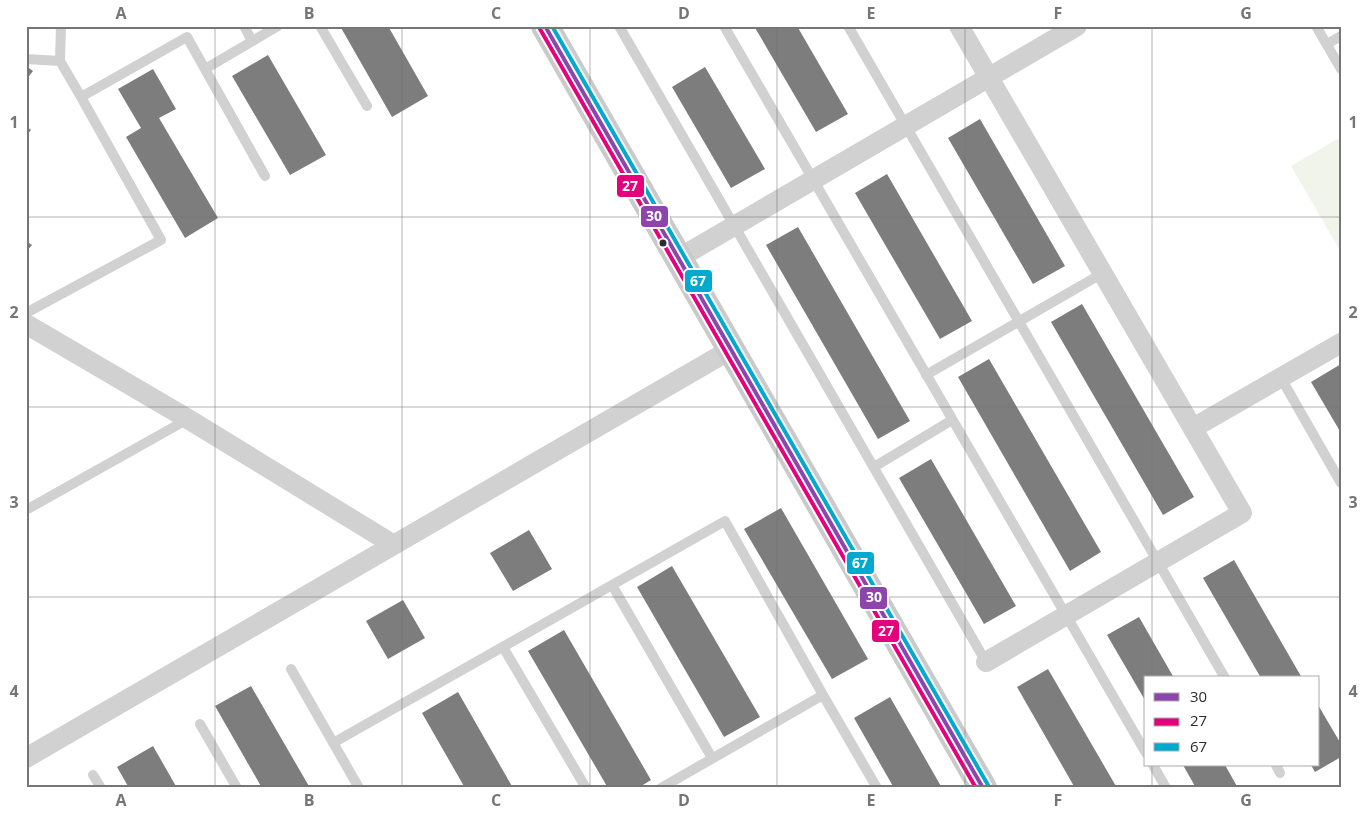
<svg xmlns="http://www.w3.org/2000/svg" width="1367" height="814" font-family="'Open Sans',sans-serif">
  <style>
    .green { fill: #f1f4ea }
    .building { fill: #7d7d7d }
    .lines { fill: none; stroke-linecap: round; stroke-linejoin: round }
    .service { stroke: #d1d1d1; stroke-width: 10 }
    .minor { stroke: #d1d1d1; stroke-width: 20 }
    .secondary { stroke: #cacaca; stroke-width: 28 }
    .bus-1-casing { stroke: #fff; stroke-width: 8 }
    .bus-2-casing { stroke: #fff; stroke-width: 8 }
    .bus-3-casing { stroke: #fff; stroke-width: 8 }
    .bus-1 { stroke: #8e44ad; stroke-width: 4 }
    .bus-2 { stroke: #e5007d; stroke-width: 4 }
    .bus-3 { stroke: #00a9ce; stroke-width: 4 }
    .grid { fill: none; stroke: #767676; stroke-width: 1; stroke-opacity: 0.55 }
    .bus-dot { fill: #2c2c2c; stroke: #fff; stroke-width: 2 }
    .line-badge { stroke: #fff; stroke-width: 2 }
    .badge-label { font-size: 14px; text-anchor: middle; font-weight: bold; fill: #fff }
    .neatline { fill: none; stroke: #767676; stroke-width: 2 }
    .grid-label { font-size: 16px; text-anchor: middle; font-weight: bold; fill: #767676 }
  </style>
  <rect width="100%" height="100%" fill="#fff"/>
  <path class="green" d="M1341,137V252L1291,166Z"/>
  <path class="building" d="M340,26H388L428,96L392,117Z
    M754,26H797L848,114L816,132Z
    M268,55L326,155L290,175L232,76Z
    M26,66L33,71L26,80Z
    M705,67L765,169L731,188L672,87Z
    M153,69L176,109L159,118L218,218L185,238L126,137L141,128L118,89Z
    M980,119L1065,266L1033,284L948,138Z
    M26,126L31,130L26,136Z
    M887,174L972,321L940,339L855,193Z
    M798,227L910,421L878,439L766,245Z
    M26,241L32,245L26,252Z
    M1082,304L1194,497L1163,515L1051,322Z
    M989,359L1101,552L1070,571L958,377Z
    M1341,364V433L1311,382Z
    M931,459L1016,606L984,624L899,478Z
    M781,508L868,659L832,679L744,529Z
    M529,530L552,569L513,591L490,553Z
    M1234,560L1302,678H1261L1203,578Z
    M672,566L760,717L724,737L637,587Z
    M403,600L425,638L388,659L366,621Z
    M1139,617L1174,678H1146V702L1107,635Z
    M564,630L651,780L638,788H608L528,651Z
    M1048,669L1117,788H1075L1017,687Z
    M251,686L310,788H262L215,706Z
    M458,692L513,788H465L422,713Z
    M890,697L942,788H894L854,718Z
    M1318,705L1341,744V757L1315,772L1311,765H1318Z
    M153,746L177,788H129L117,767Z
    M1183,765H1225L1238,788H1196Z"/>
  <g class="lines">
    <path class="service" d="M244,26L252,41
      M320,26L367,106
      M619,26L986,662
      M724,26L1146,753
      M848,26L1225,678
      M1316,26L1341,69
      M1327,44L1341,36
      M26,59L60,61L81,97
      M60,61L61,26
      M205,69L278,26
      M26,313L161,240L81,97L187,37L265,176
      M926,375L1103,273
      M1281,378L1341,483
      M874,467L952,420
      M26,510L188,419
      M612,585L712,758
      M503,647L586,788
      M291,669L359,788
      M200,724L237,788
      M333,743L725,521L823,695
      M1153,765L1166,788
      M1276,765L1280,773
      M93,775L101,788
      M661,788L823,695L877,788"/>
    <path class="minor" d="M959,26L1242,513L986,662
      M679,258L1077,26
      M26,324L188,419L394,545
      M1193,428L1341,343
      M26,758L730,350"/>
    <path class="secondary" d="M545,26L983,788"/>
    <g class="bus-1-casing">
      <path id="bus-1" d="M545,26L983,788"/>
    </g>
    <g class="bus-2-casing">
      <path id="bus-2" d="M540,29L976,788"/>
    </g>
    <g class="bus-3-casing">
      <path id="bus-3" d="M552,26L988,785"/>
    </g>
    <use href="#bus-1" class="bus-1"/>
    <use href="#bus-2" class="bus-2"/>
    <use href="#bus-3" class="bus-3"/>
  </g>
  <path class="grid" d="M215,26V788M402,26V788M590,26V788M777,26V788M965,26V788M1152,26V678M26,217H1341M26,407H1341M26,597H1341M1152,765V788"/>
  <circle class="bus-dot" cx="663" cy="243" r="4.5"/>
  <g class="line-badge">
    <rect x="616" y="174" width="29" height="24" rx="5" fill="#e5007d"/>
    <rect x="640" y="205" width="29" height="23" rx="5" fill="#8e44ad"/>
    <rect x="684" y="269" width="29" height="24" rx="5" fill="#00a9ce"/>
    <rect x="846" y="551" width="29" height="24" rx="5" fill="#00a9ce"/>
    <rect x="859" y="586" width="29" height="24" rx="5" fill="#8e44ad"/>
    <rect x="871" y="619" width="29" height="24" rx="5" fill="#e5007d"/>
  </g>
  <g class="badge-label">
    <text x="630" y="191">27</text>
    <text x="654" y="221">30</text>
    <text x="698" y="286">67</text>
    <text x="860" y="568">67</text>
    <text x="874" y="602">30</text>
    <text x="886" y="636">27</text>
  </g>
  <rect width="1367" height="814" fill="none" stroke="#ffffff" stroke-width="55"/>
  <rect x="1144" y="676" width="175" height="90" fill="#ffffff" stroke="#ababab"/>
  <rect x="1154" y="693" width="25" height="8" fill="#8e44ad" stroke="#ababab"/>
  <text x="1190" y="702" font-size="15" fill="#2c2c2c">30</text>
  <rect x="1154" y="718" width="25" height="8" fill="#e5007d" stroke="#ababab"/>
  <text x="1190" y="726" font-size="15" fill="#2c2c2c">27</text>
  <rect x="1154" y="743" width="25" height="8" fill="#00a9ce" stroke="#ababab"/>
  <text x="1190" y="752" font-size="15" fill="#2c2c2c">67</text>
  <rect x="28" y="28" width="1312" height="758" class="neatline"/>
  <g class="grid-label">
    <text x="121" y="19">A</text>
    <text x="309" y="19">B</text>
    <text x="496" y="19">C</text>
    <text x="684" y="19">D</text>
    <text x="871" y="19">E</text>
    <text x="1058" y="19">F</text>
    <text x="1246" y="19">G</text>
    <text x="14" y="128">1</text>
    <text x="1353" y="128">1</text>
    <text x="14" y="318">2</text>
    <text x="1353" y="318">2</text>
    <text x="14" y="508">3</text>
    <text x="1353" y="508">3</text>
    <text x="14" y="697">4</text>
    <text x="1353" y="697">4</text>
    <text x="121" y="806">A</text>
    <text x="309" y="806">B</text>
    <text x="496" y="806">C</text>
    <text x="684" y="806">D</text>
    <text x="871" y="806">E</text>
    <text x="1058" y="806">F</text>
    <text x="1246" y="806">G</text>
  </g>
</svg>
